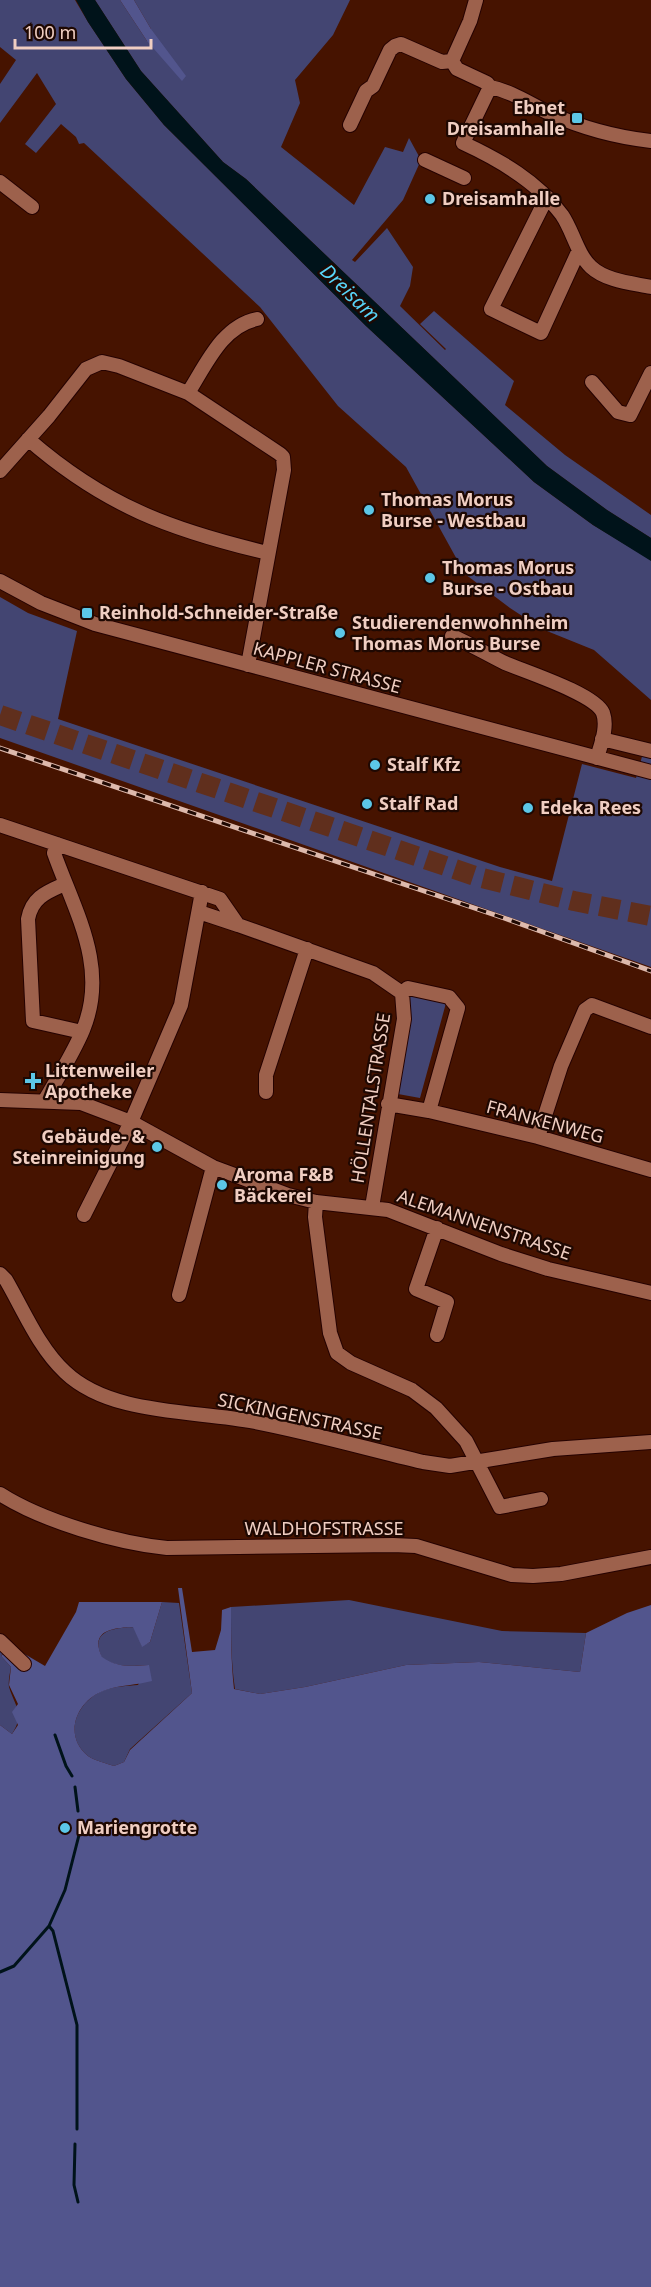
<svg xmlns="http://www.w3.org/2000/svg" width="651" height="2287" font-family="'Noto Sans',sans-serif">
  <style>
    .green { fill: #434572 }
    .forest { fill: #52558d }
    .water { fill: #00131a }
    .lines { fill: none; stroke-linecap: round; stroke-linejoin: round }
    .stream { stroke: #00131a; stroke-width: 3 }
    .highway-tunnel { stroke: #602f1d; stroke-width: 20; stroke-dasharray: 20 10; stroke-linecap: butt }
    .minor-casing { stroke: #250200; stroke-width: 16 }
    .minor { stroke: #9d614c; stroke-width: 14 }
    .rail-casing { stroke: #ddb9ac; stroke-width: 5 }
    .rail { stroke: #1e0802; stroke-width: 3; stroke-dasharray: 9; stroke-linecap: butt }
    .poi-dot { fill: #5cc7e7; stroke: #1e0802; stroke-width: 2 }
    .labels { text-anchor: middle; stroke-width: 4.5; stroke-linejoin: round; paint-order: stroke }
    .poi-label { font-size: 18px; font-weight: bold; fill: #f0cec2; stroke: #1e0802; text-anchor: start }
    .street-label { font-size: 18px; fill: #f0cec2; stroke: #1e0802 }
    .water-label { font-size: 20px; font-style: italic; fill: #57d3f6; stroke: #1e0802 }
  </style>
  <rect width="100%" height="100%" fill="#461300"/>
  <path class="green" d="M0,0H75L88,22L126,79L164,125L366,326L534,482L593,525L651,560V700L594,650L542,629L510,608L465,574L406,467L338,406L260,307L84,143L79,144L76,137L61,124L36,153L25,144L56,104L37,73L0,123V84L16,60L0,47Z
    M95,0H120L147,41L151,29L134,0H350L333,35L295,80L300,103L281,147L354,205L385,147L403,152L409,138L421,160L403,200L352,260L355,262L387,228L413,267L410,286L400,306L445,350L446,349L420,324L434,311L514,381L505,405L565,455L651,515V538L607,510L547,466L246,179L223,162L141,71Z
    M0,597L28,613L77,631L58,719L500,867L552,881L582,764L636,778L643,753L651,745V967L0,738Z
    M408,995L446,1003L420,1098L398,1094Z
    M349,1600L502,1631L586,1633L580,1672L479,1662L406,1665L305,1687L260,1694L235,1689C231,1662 231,1635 231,1607Z
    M162,1602L179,1603L192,1693L130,1749L124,1762L114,1766C106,1763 95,1761 88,1756C62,1735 77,1700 105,1690C115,1686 127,1686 138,1685L148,1665C131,1666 118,1668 102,1658C89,1630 114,1628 134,1627L142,1646L150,1642Z
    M0,1644L5,1650L1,1656L11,1667C10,1673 8,1681 9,1687C15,1706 25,1714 12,1734L0,1725Z"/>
  <path class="forest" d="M120,0H134L151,29L186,76L182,81L147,41Z
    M178,1588H182L192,1652L215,1650L221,1630L222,1610L231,1607C231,1635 231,1662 234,1689L260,1694L305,1687L406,1665L479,1662L580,1672L586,1633L627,1613L651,1605V2287H0V1725L12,1734L18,1725L12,1712L18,1704L9,1685L11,1667L1,1656L11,1646L45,1666L76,1612L79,1602H162L150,1642L142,1647L133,1627C113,1628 89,1630 102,1657C118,1668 131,1666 149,1665L152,1681C137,1685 120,1685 106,1690C77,1699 62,1735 88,1756C95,1761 106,1763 114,1766L124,1762L130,1750L192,1693Z"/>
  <path class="water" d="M76,0H95L141,71L223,162L246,179L547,466L607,510L651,538V561L593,525L534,482L366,326L164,125L126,79L88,22Z"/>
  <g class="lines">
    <path class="stream" d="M55,1735L66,1766L72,1776
      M75,1787L78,1811
      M0,1972L14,1966L49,1926
      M77,2129V2025L53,1931L49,1926L65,1890L79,1835
      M75,2144L74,2185L78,2202"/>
    <path class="highway-tunnel" d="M0,715L478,877L574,901L651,916"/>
    <g class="minor-casing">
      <path id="minor" d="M452,61L457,69L487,83L490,87C511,91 530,104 549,113C582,128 615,137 651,141
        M452,61L470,21L476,0
        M490,87L463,143C500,160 538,182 562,215C573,231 577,254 591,267C606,281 632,283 651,287
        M350,125L366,91L373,86L390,50L395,46L401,44L442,62L452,61
        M425,160L464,178
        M0,182L32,207
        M547,197L491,309L541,333L579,250
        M592,382L618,412L630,415L651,373
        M188,393C206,365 222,326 257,319
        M28,439C105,506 171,530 268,553
        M0,471L49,416L86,369L102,362L119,366L188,393L280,454L283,457L284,470L248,665
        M0,581L41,603L95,624L651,772
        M452,636C470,644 487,654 505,663C526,672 595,694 603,713C608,727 601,744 597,758
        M602,739L651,751
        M0,825L220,899L238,925L373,973L402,993L404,1019L372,1207
        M65,884C47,892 32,897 28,919L33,1021L82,1032
        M199,912L238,925
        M402,993L408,988L449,997L458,1008L429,1111
        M266,1092V1075L307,949
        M0,1100L81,1103L131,1122L213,1167L288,1195L316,1202L388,1210L501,1254L548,1269L651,1293
        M45,1100C58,1077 73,1054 83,1030C109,967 75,912 54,853L57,844
        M388,1104L429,1111L538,1137L651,1170
        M538,1137L561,1066L585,1010L592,1005L651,1027
        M316,1202L315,1217L330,1333L337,1353L351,1363L412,1390L436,1408L466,1441L500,1507L541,1499
        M84,1215L131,1122L181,1005L202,892
        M0,1274L6,1280C24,1311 39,1348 65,1372C111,1416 196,1410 255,1422C312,1433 368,1449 423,1462L450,1466L553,1449L651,1442
        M179,1295L213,1167
        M437,1335L447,1302L416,1289L437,1228
        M0,1494C42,1521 117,1543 167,1548L393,1545L416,1546L512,1575L533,1576L561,1574L651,1557
        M0,1641L24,1664"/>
    </g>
    <use href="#minor" class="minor"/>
    <g class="rail-casing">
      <path id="rail" d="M0,748L504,918L651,971"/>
    </g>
    <use href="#rail" class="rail"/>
  </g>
  <g class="poi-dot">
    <rect x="571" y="112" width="12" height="12" rx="3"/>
    <circle cx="430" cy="199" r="6"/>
    <circle cx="369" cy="510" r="6"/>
    <circle cx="430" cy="578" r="6"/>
    <rect x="81" y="607" width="12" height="12" rx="3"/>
    <circle cx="340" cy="633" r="6"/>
    <circle cx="375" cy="765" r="6"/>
    <circle cx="367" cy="804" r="6"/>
    <circle cx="528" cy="808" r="6"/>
    <path d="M30 1072h6v6h6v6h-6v6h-6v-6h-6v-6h6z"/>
    <circle cx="157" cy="1147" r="6"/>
    <circle cx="222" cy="1185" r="6"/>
    <circle cx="65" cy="1828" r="6"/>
  </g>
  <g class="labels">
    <g class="poi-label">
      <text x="565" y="114" text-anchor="end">Ebnet<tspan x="565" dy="21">Dreisamhalle</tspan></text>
      <text x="442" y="205">Dreisamhalle</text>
      <text x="381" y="506">Thomas Morus<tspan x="381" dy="21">Burse - Westbau</tspan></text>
      <text x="442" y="574">Thomas Morus<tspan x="442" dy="21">Burse - Ostbau</tspan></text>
      <text x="99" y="619">Reinhold-Schneider-Straße</text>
      <text x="352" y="629">Studierendenwohnheim<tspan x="352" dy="21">Thomas Morus Burse</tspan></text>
      <text x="387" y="771">Stalf Kfz</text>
      <text x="379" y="810">Stalf Rad</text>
      <text x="540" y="814">Edeka Rees</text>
      <text x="45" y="1077">Littenweiler<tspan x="45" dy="21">Apotheke</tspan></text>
      <text x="145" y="1143" text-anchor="end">Gebäude- &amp;<tspan x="145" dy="21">Steinreinigung</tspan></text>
      <text x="234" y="1181">Aroma F&amp;B<tspan x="234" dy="21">Bäckerei</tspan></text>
      <text x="77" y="1834">Mariengrotte</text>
    </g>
    <g class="street-label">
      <text transform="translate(327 668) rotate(15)" y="6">KAPPLER STRASSE</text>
      <text transform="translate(371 1098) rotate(-81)" y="6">HÖLLENTALSTRASSE</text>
      <text transform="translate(545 1122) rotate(15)" y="6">FRANKENWEG</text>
      <text transform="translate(484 1225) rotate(19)" y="6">ALEMANNENSTRASSE</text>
      <text transform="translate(300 1417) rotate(12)" y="6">SICKINGENSTRASSE</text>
      <text x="324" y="1535">WALDHOFSTRASSE</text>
    </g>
    <g class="water-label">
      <text transform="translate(350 293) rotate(44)" y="7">Dreisam</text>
    </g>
  </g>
  <path d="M15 39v9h136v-9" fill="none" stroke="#f0cec2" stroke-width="3"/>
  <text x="24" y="39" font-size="18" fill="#f0cec2" stroke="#1e0802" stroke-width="4.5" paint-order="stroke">100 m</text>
</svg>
